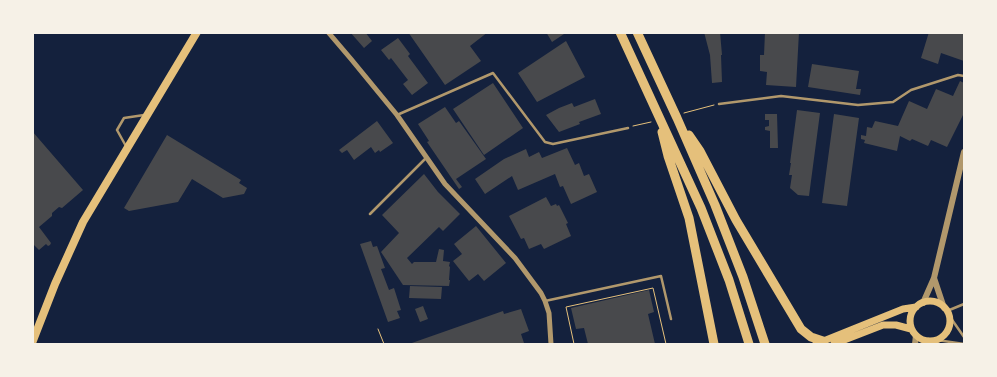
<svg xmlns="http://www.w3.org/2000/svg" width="997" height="377" font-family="Ubuntu,sans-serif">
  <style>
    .building { fill: #48494c }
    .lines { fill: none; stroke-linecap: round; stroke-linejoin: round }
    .path { stroke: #e5c07b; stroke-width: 1 }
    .service { stroke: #b1986c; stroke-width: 2.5 }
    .minor { stroke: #b1986c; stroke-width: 5 }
    .tertiary { stroke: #b1986c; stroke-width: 6 }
    .secondary { stroke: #e5c07b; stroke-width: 7 }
    .primary { stroke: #e5c07b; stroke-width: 8 }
    .trunk { stroke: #e5c07b; stroke-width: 9 }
  </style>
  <rect width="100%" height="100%" fill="#14213d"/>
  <path class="building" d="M350,32H365L372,41L364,48Z
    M408,32H488L470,46L481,61L445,85Z
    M546,32H567L552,42Z
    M704,32H720L722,55H721L722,82L712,83L710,55Z
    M765,32H799L796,87L766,85L767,72L760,71V55H764Z
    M929,32H964V61L941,53L938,64L921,58Z
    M398,38L410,54L408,56L428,83L412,95L403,84L408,80L391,58L389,60L381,50Z
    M566,41L585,77L537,102L518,73Z
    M812,64L859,71L856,89H861L860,95L808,87Z
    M960,81L964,83V113L947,147L931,140L928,146L912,139L910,141L900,136L897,151L864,143L865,140L861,139V135L866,136L867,127L872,128L875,121L898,126L909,101L927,109L936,89L953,96Z
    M493,83L523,128L484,155L453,109Z
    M595,99L601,114L579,122L580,124L559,132L546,115L559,108L572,103L574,107Z
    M445,107L456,123L459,121L486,159L456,179L462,187L459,189L427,142L429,141L418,124Z
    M797,110L820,113L809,196L798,195L790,188L792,175H789L791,163H790Z
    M765,114H777L778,148H770V131L765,130V127L769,126V120H765Z
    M834,114L859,118L847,206L822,203Z
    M377,121L393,143L380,152L379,150L375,153L371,147L354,160L347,150L342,153L339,150Z
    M32,131L83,190L62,208L59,207L52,213V216L39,227L51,243L50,245L48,246L46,244L39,250L32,243Z
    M167,135L241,180L239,183L247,188L244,194L223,198L192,179L178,202L129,211L124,208Z
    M567,148L575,165L579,163L584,176L589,174L597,192L571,204L563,186L560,187L555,174L518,190L512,176L485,194L475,179L504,159L526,149L529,157L539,152L542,158Z
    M424,174L438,192L460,214L443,231L439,227L407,258L412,264L414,262H436L439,249L444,250L443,261L450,262L449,266L450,267L449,280H450L449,286L403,285L381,252L399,233L382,215Z
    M546,197L551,206L556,204L557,206L559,205L568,223L566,224L571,236L544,249L541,244L529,249L524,238L521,239L509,216Z
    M476,226L506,263L484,281L478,274L469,281L453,261L462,254L454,244Z
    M371,241L373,247L377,246L385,268L381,269L389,290L394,288L401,310L397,311L400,318L388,322L360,244Z
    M410,286L442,287L441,299L409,298Z
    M649,290L654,312L648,314L655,344H588L584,328L576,329L571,308Z
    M423,306L428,319L420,322L415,309Z
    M521,309L529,331L521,334L524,343L520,344H409L503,311L504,314Z"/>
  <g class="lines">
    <path class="path" d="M684,113L714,105
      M633,126L651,122
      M378,329L384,344
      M574,344L566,307L653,288L666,344"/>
    <path class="service" d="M719,104L781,96L858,105L893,102L911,90L958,75L964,76
      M397,115L493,73L545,142L553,144L628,128
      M127,148L117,130L124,118L144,115
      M370,214L426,158
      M545,301L661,276L671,319
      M947,311L964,304
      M948,314L964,337
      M937,340L964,344"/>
    <path class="minor" d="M328,32L351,59L397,115L445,184L515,258L541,293L545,301L549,313L551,344"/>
    <path class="tertiary" d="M934,278L944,308
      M923,303L934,278L964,152
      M915,344L916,335
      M927,344L929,341"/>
    <path class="secondary" d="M910 321a20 20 0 1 1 40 0a20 20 0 1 1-40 0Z
      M816,344L903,309L916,307
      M834,344L883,325H896L911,329"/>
    <path class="primary" d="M32,343L55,284L83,222L197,32"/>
    <path class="trunk" d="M620,32L701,208L729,280L749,344
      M637,32L677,118L715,205L743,277L765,344
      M662,132L668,156L689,218L714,344
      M689,135L700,151L736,220L801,329L811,337L823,341"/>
  </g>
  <rect width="997" height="377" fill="none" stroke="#f6f1e7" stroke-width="68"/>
</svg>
